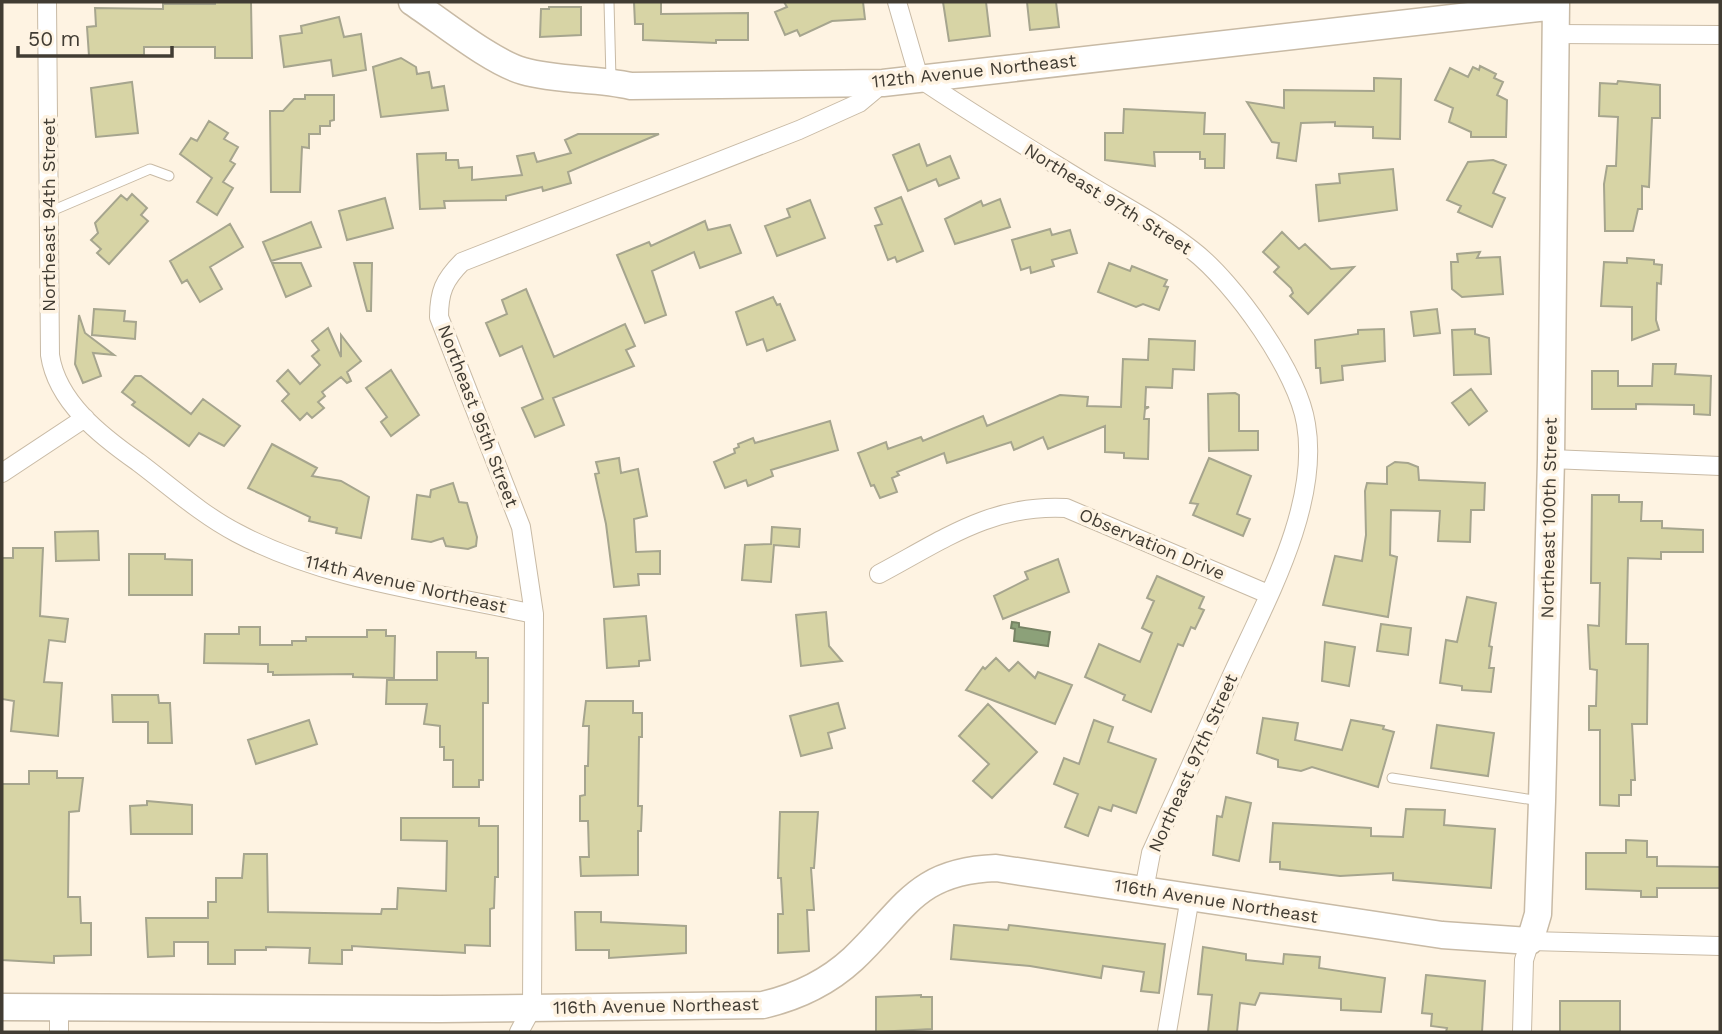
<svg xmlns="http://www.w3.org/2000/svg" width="1722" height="1034" font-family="'Work Sans',sans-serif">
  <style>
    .water { fill: #8ca179; stroke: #768364; stroke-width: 2 }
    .building { fill: #d7d4a5; stroke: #a6a58e; stroke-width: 2 }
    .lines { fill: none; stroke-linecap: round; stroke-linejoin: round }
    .lane-casing { stroke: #c8baa5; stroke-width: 11 }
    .street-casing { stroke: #c8baa5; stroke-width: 20 }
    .secondary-casing { stroke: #c8baa5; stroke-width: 29 }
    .lane { stroke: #fff; stroke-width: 9 }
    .street { stroke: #fff; stroke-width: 18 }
    .secondary { stroke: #fff; stroke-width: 26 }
    .labels { text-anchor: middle; stroke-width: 7; stroke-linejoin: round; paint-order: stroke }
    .street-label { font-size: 18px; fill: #413c33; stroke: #fef3e2 }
  </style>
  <rect width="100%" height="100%" fill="#fef3e2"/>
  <path class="water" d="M1012,622L1019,623V627L1050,632L1048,646L1014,641L1015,629L1011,628Z"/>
  <path class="building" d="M215,2H251L252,58H215V47H144V55L89,56L87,27L96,26L95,8L163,9V4H215Z
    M634,2H661V14L748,13V40H716V43L643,40V24H635Z
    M784,2H863L865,19L832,21L800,36L797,30L785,35L775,12L787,7Z
    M943,2H986L990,36L949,41Z
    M1027,2H1056L1059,27L1030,30Z
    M549,7H581V35L540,37L541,9H549Z
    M339,17L344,37L361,34L366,70L333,76L331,60L284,67L280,36L302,33L301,26Z
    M401,58L416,67L417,74L429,72L432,88L444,86L448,110L381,117L373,67Z
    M1480,66L1496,74L1494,78L1503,82L1497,95L1507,100L1506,137H1471V132L1449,122L1453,108L1435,100L1450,68L1468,77L1473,67L1479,70Z
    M1374,78L1401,79L1400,139L1373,138V127L1335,126V122L1301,123L1296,161L1277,158L1279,143L1272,142L1247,102L1284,108V90L1374,91Z
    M1618,81L1660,85V118H1652L1649,187L1642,186V209H1638L1633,231H1605L1604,184L1607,166H1616L1618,117L1599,116L1600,83L1617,84Z
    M132,82L138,133L96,137L91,88Z
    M305,95H334V120L330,121V126H320V134H309V148L302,147L300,192H271L270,111H283L294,99H305Z
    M1124,109L1205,113L1204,134H1225L1224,168H1205V159H1200V152H1154L1155,166L1105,160V133H1123Z
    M209,121L228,133L224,139L238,147L230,161L235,164L223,182L233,188L217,215L197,202L212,178L180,154L191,138L197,141Z
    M578,134H659L568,172L571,183L543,191L542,187L506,196V200L444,201L445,208L420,209L417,154L446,153V160H458L459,168L472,167V180L522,175L517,156L534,153L537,162L571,153L565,140Z
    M919,144L927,166L950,156L959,178L939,186L936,179L908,191L893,155Z
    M1493,160L1506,165L1493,193L1505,198L1492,227L1458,212L1461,206L1447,200L1468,162Z
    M1393,169L1397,210L1319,221L1316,185L1340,183L1339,174Z
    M132,194L147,208L141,215L148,221L109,264L97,253L101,249L91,240L98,233L95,223L121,195L127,200Z
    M901,197L923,251L897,262L895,257L888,260L875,226L882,224L875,208Z
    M385,198L393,228L347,240L339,211Z
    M1000,199L1010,227L955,244L945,219L981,201L983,206Z
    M810,200L825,238L777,256L765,226L790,217L787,209Z
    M705,221L708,230L730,225L741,253L700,268L694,252L652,271L666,315L645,323L617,255L649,242L651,246Z
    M311,222L321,247L271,261L263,242Z
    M230,224L243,247L210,267L222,289L200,302L187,280L182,283L170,261Z
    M1050,229L1052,235L1070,230L1077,253L1052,260L1054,266L1031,273L1030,267L1021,270L1012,240Z
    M1282,232L1299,249L1305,244L1331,269L1354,267L1308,314L1290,296L1293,293L1291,288L1274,272L1279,267L1263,252Z
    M1480,252L1477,258L1500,257L1503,294L1462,297L1452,289L1451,262H1458L1457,254Z
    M1627,258L1654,260V264L1662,265L1661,284L1657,283L1656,320L1659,330L1632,340V307L1601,306L1604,262L1627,263Z
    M272,263H301L311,286L286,297Z
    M354,263H372L371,311H367Z
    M1109,263L1130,271L1132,266L1167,280L1164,286L1168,287L1159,310L1143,304L1136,307L1098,292Z
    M526,289L554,357L625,324L635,346L626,350L634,366L553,398L564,425L535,437L522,408L543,399L522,346L500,356L486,323L507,314L502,300Z
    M773,297L777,305L780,304L795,340L767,351L763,339L747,345L736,312Z
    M94,309L125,311L124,321L136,322L135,339L92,335Z
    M1437,309L1440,333L1414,336L1411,312Z
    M79,315L85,333L114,355L93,353L101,376L83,383L75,364Z
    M328,328L341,357V335L361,361L347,372L351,381L347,383L341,377L322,392L325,396L318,402L324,408L312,418L307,413L300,420L282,401L289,394L277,381L288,370L300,384L320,365L312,356L319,350L312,341Z
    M1384,329L1385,361L1342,366L1343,380L1321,383L1320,368H1316L1315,340L1358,334V330Z
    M1475,329V334L1489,338L1491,374L1454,375L1452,330Z
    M1149,339L1195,341L1194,370L1173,369L1172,388L1146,387L1145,407H1149L1145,409L1144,419H1149L1148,459L1124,458V453L1105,452V426L1048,449L1043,437L1014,450L1011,442L947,463L944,453L897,472L899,475L892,478L897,492L880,498L874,485L871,486L858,453L886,442L888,449L921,437L923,441L983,416L987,426L1060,395L1088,397L1087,406L1121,407L1123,359L1148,360Z
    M1653,364H1676L1675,374L1711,376L1710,415L1694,414V405L1636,404V409H1592V371H1618V386H1652Z
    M391,370L419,415L391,436L381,422L387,417L366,388Z
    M135,376H141L191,414L203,399L240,426L224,446L199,433L189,446L132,405L135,402L122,392Z
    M1471,389L1487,411L1469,425L1452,403Z
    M1235,393L1239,395V431H1258V450L1209,451L1208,394Z
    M830,421L838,450L771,470L773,476L748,486L746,480L725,488L714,462L735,453L734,449L739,447L738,444L753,438L755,443Z
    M272,444L317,468L312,476L341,481L369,497L361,538L336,533L337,528L309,521L310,517L248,488Z
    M619,458L621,473L638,469L647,516L634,519L636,552L660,551V574H638L639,585L614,587L606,524L595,474L599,473L596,462Z
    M1209,458L1251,476L1237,514L1250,519L1243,536L1193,515L1198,504L1190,503Z
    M1395,462L1408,463L1418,467L1419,480L1485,483L1484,510H1471L1470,542L1438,541L1440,511L1391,510L1390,555L1397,557L1388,617L1323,605L1335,556L1362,561L1366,535L1365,491L1367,483L1387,484V467Z
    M453,483L459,502L467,503L477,537L476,546L468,549L446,546L443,538L431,542L412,539L417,495L430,497L431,490Z
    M1592,495H1619V502H1642L1641,521H1662V528L1703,530V552H1661V559L1628,558L1626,644H1648L1647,724H1632L1635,780H1631V795H1619V806L1600,805V730H1589V706H1596L1597,670L1590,669L1588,625L1599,626L1600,583H1591Z
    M772,527L800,529L799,547L774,545L771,582L742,580L745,545L771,544Z
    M98,531L99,560L56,561L55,532Z
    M13,548H43L40,616L68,619L65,642L49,640L44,682L62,683L58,736L11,731L14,701L2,699V558H13Z
    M129,554H165V559L192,560V595H129Z
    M1058,559L1069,592L1003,619L994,596L1028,579L1025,572Z
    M1157,576L1204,597L1199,608L1204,610L1195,629L1191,627L1183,646L1178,644L1151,712L1123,700L1125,695L1085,677L1099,644L1140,662L1152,633L1142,628L1154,601L1147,598Z
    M1467,597L1496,603L1489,646L1492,647L1489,668H1494L1491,692L1462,690V686L1440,683L1446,640L1457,642Z
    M826,612L829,646L842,661L801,666L796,615Z
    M646,616L650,660L639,661V666L607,668L604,619Z
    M1381,624L1411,628L1408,655L1377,651Z
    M239,627H260V645H292V641H306V637H367V630H386V636H395L394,678L353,677V674L273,675V672H268V664L204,663L205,634H239Z
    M1325,642L1355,647L1349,686L1322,681Z
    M437,652H476V658H488V703H483V780H479V787H453V760H444V747H440V726L424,724L427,704H386L387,680H437Z
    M996,658L1009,671L1018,662L1035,678L1038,672L1072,685L1055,724L966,690L983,667L985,669Z
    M112,695H158L159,703H170L172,743H148V722H113Z
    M586,701H633V713H642V737H639L638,806H642L641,831H638V875L581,876L580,857H589L588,821H580V796L585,795V766H588L589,726H583Z
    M838,703L845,728L828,733L832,748L801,756L790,716Z
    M988,704L1037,752L992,798L973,781L989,764L959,736Z
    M1263,718L1298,723L1295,740L1342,750L1351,720L1384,726L1383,729L1394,732L1378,787L1312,767L1301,771L1278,767V760L1257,753Z
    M309,720L317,744L256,764L248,740Z
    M1094,720L1113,727L1108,742L1156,759L1136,813L1113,805L1111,811L1099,807L1088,836L1065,827L1078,794L1054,784L1064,758L1079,764Z
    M1437,725L1494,733L1488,776L1431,768Z
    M29,771H57V778H83L79,811L69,812L68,897H80L81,923H91V955L54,956V963L2,960V784H29Z
    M1226,797L1251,803L1239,861L1213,855L1217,816L1222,817Z
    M147,801L192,805V834H131L130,806L147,805Z
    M1406,809L1445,810L1444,825L1495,829L1491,888L1393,880V873L1340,876L1280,869V862H1270L1273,823L1371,828V836L1403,837Z
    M780,812H818L814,868H811L814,910H807L809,951L778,953V914H783L781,878H778Z
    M401,818H479V826H498V877H495L494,908L490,909V946L465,945V953L352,946V950H342V964L309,963L310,948L266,947V950H235V964H208V942H174V956L148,957L146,918H208V902H216V878H242L244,854H267L268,912L381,914L382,909H397L398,888L446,891L447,841L401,840Z
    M1626,840L1647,841V857H1657V866L1720,867V888H1657V897H1641V891L1586,889V853H1626Z
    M575,912H601V922L686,926V953L609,958V950H576Z
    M954,925L1008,930L1009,925L1165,944L1159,993L1141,991L1144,972L1103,966L1101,978L1030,966L951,959Z
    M1203,947L1246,954V960L1283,964L1284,954L1320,957L1319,968L1385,978L1381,1012L1341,1010V999L1260,993L1255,1005L1240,1003L1237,1032H1208L1212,995L1198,994Z
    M1426,975L1485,981L1482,1032H1446L1447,1028L1431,1026L1432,1014L1422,1013Z
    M921,995V997H932V1029L876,1032V997Z
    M1560,1001H1620V1032H1560Z"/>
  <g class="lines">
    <g class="lane-casing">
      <path id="lane" d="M609,2L611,79
        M49,212L150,169L169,176
        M1392,778L1540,801"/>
    </g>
    <g class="street-casing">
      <path id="street" d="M47,2L50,355C57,402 101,436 138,462C170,486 202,515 237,533C327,581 435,592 534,614
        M897,2L919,78C975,116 1032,150 1089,185C1124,206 1160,225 1192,250C1234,282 1298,372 1306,424C1320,506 1265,602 1232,675C1205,734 1178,794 1151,853L1144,890
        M1555,34L1720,35
        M1551,459L1720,466
        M2,473L85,418
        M879,574C943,540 991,504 1066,508L1268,594
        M59,1032V1007
        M519,1032L532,1008L534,614L521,527L439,317C439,292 444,280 462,262L799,130L859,103L883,83
        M1167,1032L1190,897
        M1522,1032L1524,960L1530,941L1720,946"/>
    </g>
    <g class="secondary-casing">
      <path id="secondary" d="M412,2C441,21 491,62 523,71C559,81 595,78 631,86L883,83L1556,6
        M2,1007L440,1009L763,1005C797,997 827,983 853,959C905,910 915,871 996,868L1442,935L1530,941L1538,914L1542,801L1551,459L1556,2"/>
    </g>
    <use href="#lane" class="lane"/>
    <use href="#street" class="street"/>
    <use href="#secondary" class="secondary"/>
  </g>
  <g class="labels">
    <g class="street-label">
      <text transform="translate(974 71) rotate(-6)" y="6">112th Avenue Northeast</text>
      <text transform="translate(1108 199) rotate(32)" y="6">Northeast 97th Street</text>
      <text transform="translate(49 215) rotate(-90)" y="6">Northeast 94th Street</text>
      <text transform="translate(478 416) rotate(69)" y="6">Northeast 95th Street</text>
      <text transform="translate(1549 518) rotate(-89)" y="6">Northeast 100th Street</text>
      <text transform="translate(1152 544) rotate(23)" y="6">Observation Drive</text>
      <text transform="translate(406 584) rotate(13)" y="6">114th Avenue Northeast</text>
      <text transform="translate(1193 763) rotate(-66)" y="6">Northeast 97th Street</text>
      <text transform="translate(1216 901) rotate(9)" y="6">116th Avenue Northeast</text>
      <text transform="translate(656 1006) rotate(-1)" y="6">116th Avenue Northeast</text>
    </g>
  </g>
  <rect width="1722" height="1034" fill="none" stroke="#413c33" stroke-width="7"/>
  <path d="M18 46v10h154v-10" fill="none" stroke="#413c33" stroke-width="3.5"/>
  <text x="28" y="46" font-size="21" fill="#413c33" stroke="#fef3e2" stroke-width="5" paint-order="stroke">50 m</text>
</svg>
